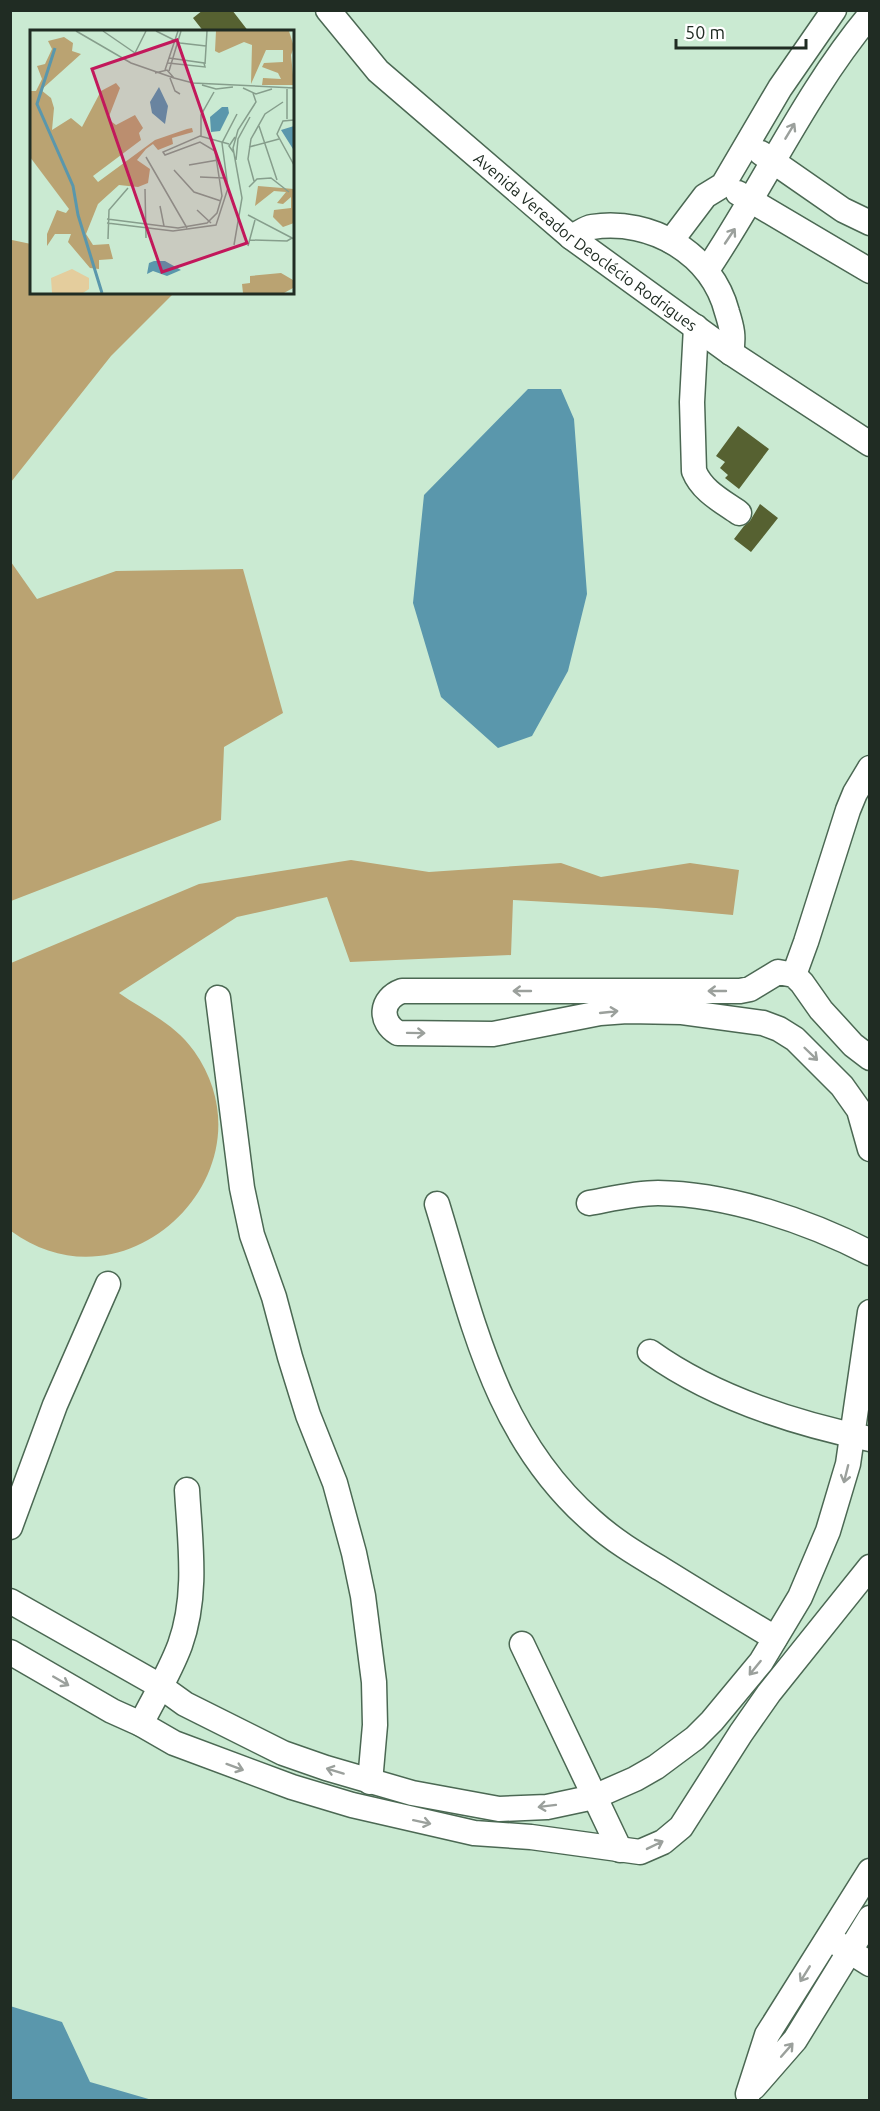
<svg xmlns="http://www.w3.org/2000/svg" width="880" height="2111" font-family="Ubuntu,sans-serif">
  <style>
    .forest { fill: #baa372 }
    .water { fill: #5a97ac }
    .building { fill: #566131 }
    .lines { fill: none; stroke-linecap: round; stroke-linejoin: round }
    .minor-casing { stroke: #4b6853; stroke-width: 27 }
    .minor { stroke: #fff; stroke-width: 24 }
    .oneway { stroke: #9ba09c }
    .labels { text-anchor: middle; stroke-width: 6; stroke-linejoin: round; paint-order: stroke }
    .street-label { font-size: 16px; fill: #202c23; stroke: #fff }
    .inset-river { fill: none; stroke: #5a97ac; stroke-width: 3 }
    .inset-road { fill: none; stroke: #869e8c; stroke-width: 1.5 }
    .view { fill: #c2185b; fill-opacity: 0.15; stroke: #c2185b; stroke-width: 3 }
    .inset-edge { fill: none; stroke: #202c23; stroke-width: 3 }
  </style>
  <rect width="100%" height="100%" fill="#caead2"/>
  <path class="forest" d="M12,240L31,244L32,292L174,293L111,356L11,482Z
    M11,562L37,599L116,571L243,569L283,713L224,747L221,820L11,901Z
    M351,860L429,872L561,863L601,877L690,863L739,870L733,915L656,908L513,900L511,955L350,962L327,897L237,917L119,993C146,1012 174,1023 194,1051C278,1170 127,1317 11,1231V963L199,884Z"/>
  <path class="water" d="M528,389H561L574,419L587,594L568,671L532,736L498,748L441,697L413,603L424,495Z
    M10,2006L62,2022L90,2082L152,2100H11Z"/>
  <path class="building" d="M203,10H232L249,32H204L193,18Z
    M738,426L769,449L739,489L725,478L728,475L720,468L725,462L716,456Z
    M760,504L778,518L751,552L734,539L744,526L750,521Z"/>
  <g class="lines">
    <g class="minor-casing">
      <g id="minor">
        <path id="s1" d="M328,10L378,71L571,237L731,353L870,444"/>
        <path d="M761,153L843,210L870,223"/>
        <path d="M738,193L870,271"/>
        <path d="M571,237C578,234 585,228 592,227C652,218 712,254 727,312C732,328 734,336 731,353"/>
        <path d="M671,241L705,196L723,185L780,88L834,10"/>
        <path d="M707,270C763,187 805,93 870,15"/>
        <path d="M696,327L692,402L694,471C702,491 722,501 739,513"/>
        <path d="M794,975L806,942L848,810L855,793L870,768"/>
        <path d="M218,998L242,1188L252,1235L274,1297L290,1357L308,1415L335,1483L354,1553L363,1596L374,1682L375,1725L370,1782"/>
        <path d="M870,1058L853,1045L821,1010L802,983L794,975L778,972L750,989L740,991H402C380,999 379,1022 398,1033L493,1034L600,1013L627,1011L682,1012L763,1023L779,1029L795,1039L842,1086L859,1110L870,1149"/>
        <path d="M589,1203C611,1199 635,1193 658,1193C728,1194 808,1221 870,1253"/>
        <path d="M437,1204C473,1321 495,1436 592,1521C614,1541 638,1555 663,1570C700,1593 738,1616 775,1638"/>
        <path d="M650,1352C714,1398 793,1423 870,1439"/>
        <path d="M10,1527L55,1405L108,1284"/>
        <path d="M10,1601L160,1686L185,1704L283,1753L326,1768L412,1793L499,1809L547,1807L594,1797L635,1779L656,1767L695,1738L712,1721L761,1662L800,1597L828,1531L848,1464L870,1312"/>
        <path d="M522,1644L620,1850"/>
        <path d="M10,1652L112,1711L141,1724L174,1743L292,1787L352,1805L474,1833L531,1837L640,1852L663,1842L681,1827L741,1733L769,1693L870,1567"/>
        <path d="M141,1724C154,1698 170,1672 180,1645C198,1595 190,1542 187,1490"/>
        <path d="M835,1942L870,1964"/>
        <path d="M754,2087L795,2040L870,1918"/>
        <path d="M748,2094L767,2035L870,1871"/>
      </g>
    </g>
    <use href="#minor" class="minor"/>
  </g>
  <defs><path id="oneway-shaft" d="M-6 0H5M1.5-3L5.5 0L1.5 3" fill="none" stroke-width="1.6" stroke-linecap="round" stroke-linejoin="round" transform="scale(1.5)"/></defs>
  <g class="oneway">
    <use href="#oneway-shaft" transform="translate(790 131) rotate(-59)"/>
    <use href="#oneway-shaft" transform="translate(730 236) rotate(-56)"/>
    <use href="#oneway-shaft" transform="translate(522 991) rotate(180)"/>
    <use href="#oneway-shaft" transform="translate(717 991) rotate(180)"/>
    <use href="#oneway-shaft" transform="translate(609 1012) rotate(-6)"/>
    <use href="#oneway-shaft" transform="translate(416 1033) rotate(1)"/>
    <use href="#oneway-shaft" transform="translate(811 1054) rotate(44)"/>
    <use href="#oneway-shaft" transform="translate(846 1474) rotate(104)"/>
    <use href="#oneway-shaft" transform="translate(755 1668) rotate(129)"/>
    <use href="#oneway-shaft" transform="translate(61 1681) rotate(30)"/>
    <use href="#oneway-shaft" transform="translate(235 1767) rotate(20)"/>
    <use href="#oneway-shaft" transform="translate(335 1771) rotate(-163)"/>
    <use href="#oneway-shaft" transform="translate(547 1806) rotate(173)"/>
    <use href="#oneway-shaft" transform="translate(422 1822) rotate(12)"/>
    <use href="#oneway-shaft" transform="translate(655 1845) rotate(-26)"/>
    <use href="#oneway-shaft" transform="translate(805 1974) rotate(122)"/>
    <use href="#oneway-shaft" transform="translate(787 2050) rotate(-49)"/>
  </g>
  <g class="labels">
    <g class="street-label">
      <text dy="6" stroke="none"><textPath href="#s1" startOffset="348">Avenida Vereador Deoclécio Rodrigues</textPath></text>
    </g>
  </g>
  <g transform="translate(30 30)">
    <rect width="264" height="264" fill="#caead2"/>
    <path d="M42,239L59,248V259L53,263H22L21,248Z" fill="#e4cd9d"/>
    <path d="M186,1H259L264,17L261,25L264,55H232L233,48L251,49L248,43L232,37L234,33L253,32V20H236L221,54L222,15L214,12L189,23L185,21ZM34,7L43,13L42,21L51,24L11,60L21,68L24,78L22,100L41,88L52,97L71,61L86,53L90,58L78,89L86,95L105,85L113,98L109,103L111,110L63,146L68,152L125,110L157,99L162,98L163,102L142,108L143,114L128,120L123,114L116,119L107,130L120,139L118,153L108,157L89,155L68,174L56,204L63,215L79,214L83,229L69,230V239L60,238L38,212L41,204H25L17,216V204L27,180L36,183L39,179L0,127V61H6L12,49L7,36L15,34L22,19L18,11ZM228,156L264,159V193L253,197L243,187L244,180L261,178V167L253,174L247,173L256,162L244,161L225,176ZM251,243L263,250V258L254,263H213L212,254L220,253V246Z" fill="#baa372"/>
    <path d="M129,57L138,76L135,94L122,83L120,72ZM192,77H198L199,83L190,101L181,102L180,87ZM264,96V119H263L251,100ZM124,231H135L151,240L137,246L123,241L117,244L119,233Z" fill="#5a97ac"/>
    <path class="inset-river" d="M25,18L7,74L43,156L48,185L72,263"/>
    <path class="inset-road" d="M46,1L101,33L144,48L163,53L264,58M73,1L105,23L116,1M126,1L150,13L176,16M138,33L175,37L174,33L139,28M175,34L177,1M135,40L148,1M139,41L151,1M125,43L137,40L144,48M140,48L145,61L150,64M172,55L186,59L203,57M213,58L226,64L242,59M257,59V89M264,90L253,91L247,104L264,135M229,96L247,150M171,106V85L184,62M219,117L249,109M204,123L199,116L205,107M116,127L157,198M206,130L208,109L220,87M159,135L188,130M144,140L164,162L191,171M170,147L193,148M224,151L218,129L221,109L235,84L253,72M219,157L227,149L241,148L259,162M115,159L116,208M130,176L134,196M167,180L181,193M218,185L264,209M77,189L148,198L177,193L187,183L192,166L185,121L170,112L135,125L133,122L170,106L199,114M77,193L143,201L186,195L198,158L192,113L207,84M78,209L79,180L98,158M220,210L257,211L262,208M204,215L212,168L203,118L208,100L226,72L223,63M218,216L225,190"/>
    <path class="view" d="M147,10L217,213L132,242L62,39Z"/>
    <rect width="264" height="264" class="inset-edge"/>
  </g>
  <rect width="880" height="2111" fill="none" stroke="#202c23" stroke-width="24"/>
  <path d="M676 39v9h130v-9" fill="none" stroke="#202c23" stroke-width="3"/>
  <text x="685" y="39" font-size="18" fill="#202c23" stroke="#ffffff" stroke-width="4.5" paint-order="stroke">50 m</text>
</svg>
